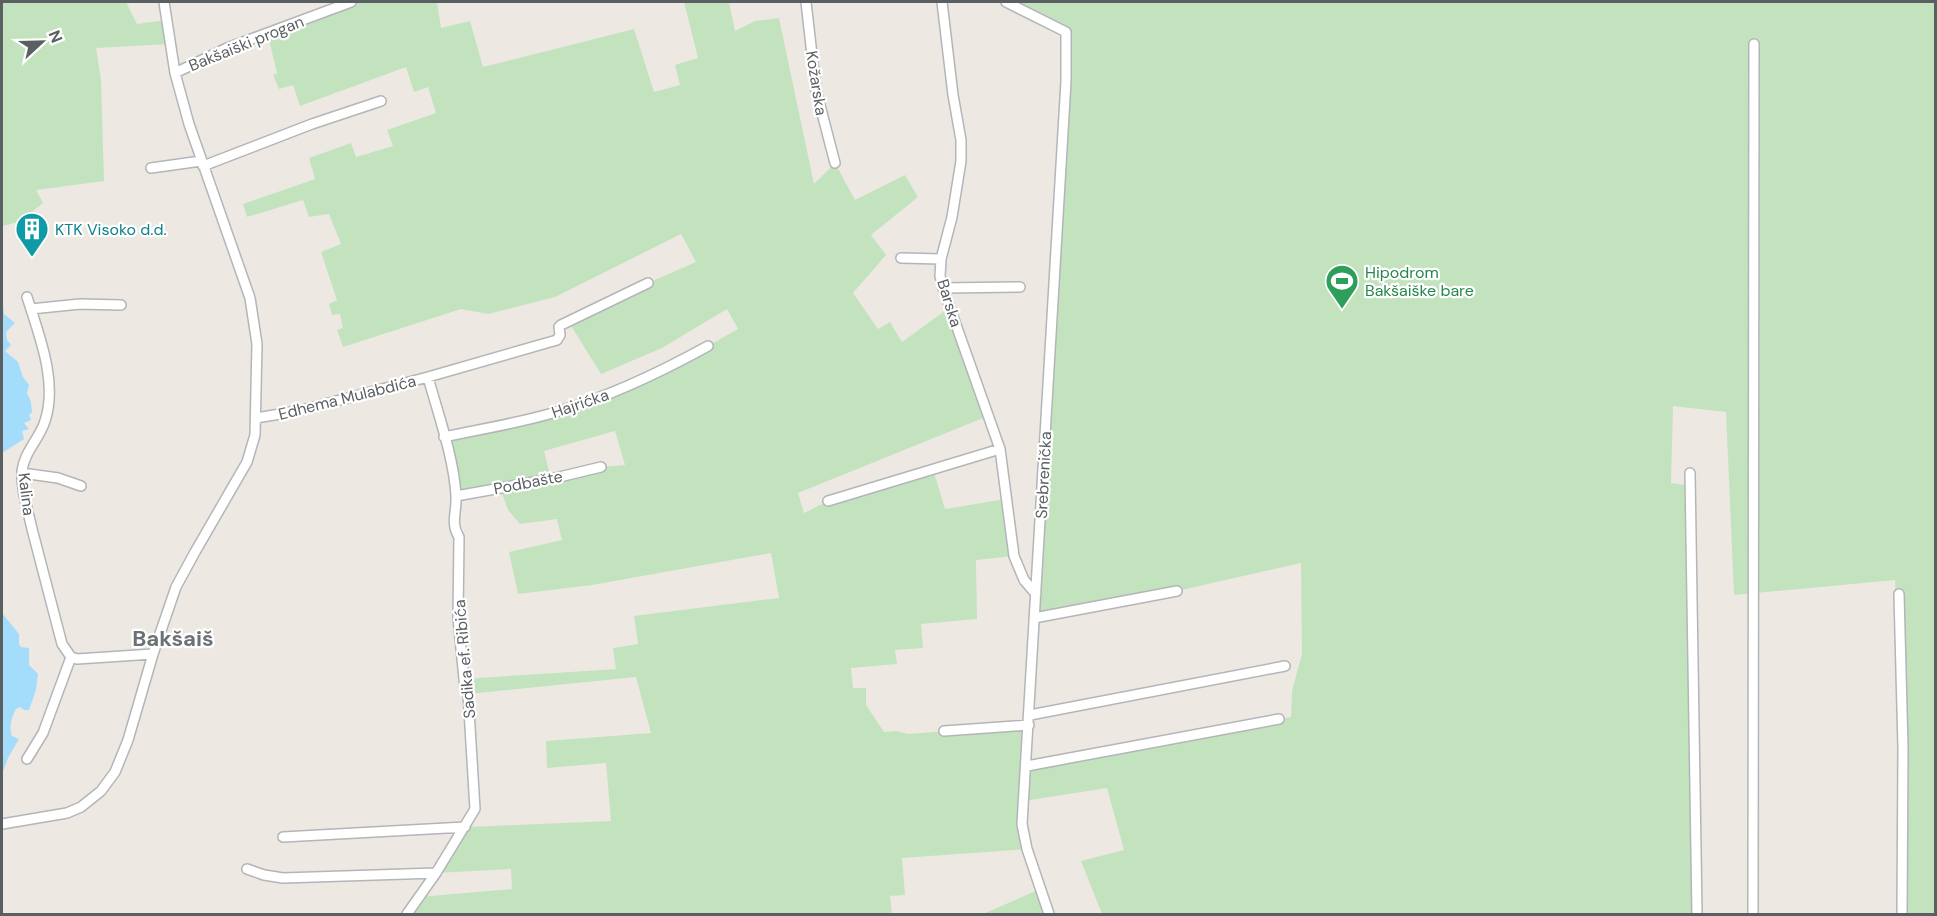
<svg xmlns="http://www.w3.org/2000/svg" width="1937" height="916" font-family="'DM Sans',sans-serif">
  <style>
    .green { fill: #c3e3bf; fill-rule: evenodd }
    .water { fill: #a4ddfb }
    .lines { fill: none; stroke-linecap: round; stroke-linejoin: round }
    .minor-casing { stroke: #b3b5b9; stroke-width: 12 }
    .minor { stroke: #fff; stroke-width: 9 }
    .labels { text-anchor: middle; stroke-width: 4.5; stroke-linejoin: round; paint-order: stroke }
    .street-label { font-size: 16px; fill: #5a5f62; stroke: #fff }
    .culture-label { font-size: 16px; fill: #0d838f; stroke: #fff; text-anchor: start }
    .leisure-label { font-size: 16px; fill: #27864d; stroke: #fff; text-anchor: start }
    .district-label { font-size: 22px; font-weight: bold; fill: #6b7174; stroke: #fff }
  </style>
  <rect width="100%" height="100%" fill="#ede9e2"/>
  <path class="green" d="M2,2H126L137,24L167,20L170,44L96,48L101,80L104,181L36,190L43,203L19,222L2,226Z
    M351,2H437L441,28L470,21L483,67L634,29L654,92L680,85L675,65L698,58L684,2H729L735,31L755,21L779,18L814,184L835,163L855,200L905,175L918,197L871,235L886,255L853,293L878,329L890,322L902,342L950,307L988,416L798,493L804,513L828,501L933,469L945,509L1005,499L1014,556L976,560L977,619L921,624L923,648L895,650L897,664L851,668L853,688H866V705L884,732L896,731L908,734L1029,725L1027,766L1291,717L1292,691L1302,654L1301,563L1177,591L1034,618L1066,32L1006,2H1935V914H1907L1895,580L1734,595L1726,412L1673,406L1671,483L1692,486L1697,914H1102L1081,861L1124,850L1107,788L1024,801L1027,849L902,858L905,895L890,896L892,914H407L418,897L512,889L511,869L436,873L465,827L611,821L606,763L547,768L546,741L651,733L636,677L468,694L464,679L616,669L613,648L638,644L634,616L779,598L771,553L592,585L518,594L509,552L562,540L557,519L520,524L508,510L500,488L456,496L444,437L535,417L656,375L738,329L727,309L662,348L601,374L568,321L648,283L696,262L681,234L555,297L488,314L461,309L343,347L337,330L343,328L340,314L332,315L329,304L337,300L321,252L341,244L329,214L309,217L303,200L247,217L243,204L315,179L309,158L351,143L356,157L393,146L387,130L436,113L428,87L414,92L406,67L300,106L293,85L279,89L273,75L277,73L267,32ZM615,431L625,465L601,467L551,479L544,451Z
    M1040,889L1049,914H983Z"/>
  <path class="water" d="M2,295L4,314L15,323L6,332L7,340L11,345L5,351L18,362L23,377L29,385L27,393L31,402L32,412L29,415L31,420L24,423L29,429L22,431L24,439L2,453Z
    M2,613L19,634V644L21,647L29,648V665L38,674L36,690L29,710H24L20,707L16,709C11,718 9,726 12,736L19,739L8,758L2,774Z"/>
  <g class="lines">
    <g class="minor-casing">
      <path id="minor" d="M806,2L816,90L835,163
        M942,2L953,95L961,140V161L952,217L941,259L940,276L943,288L1000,449L1014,556L1024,580L1036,594
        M1006,2L1066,32V81L1022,824L1027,849L1049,914
        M175,73L227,48L351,2
        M203,166L312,124L381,101
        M151,168L201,161
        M901,258L941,259
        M943,288L1020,287
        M27,297C39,335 58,382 45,421C40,438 24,452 22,471C21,489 28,511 32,529C42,567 52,606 62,644L71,657L77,659L153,654
        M31,309L80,304L121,305
        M428,377L557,340L560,335L559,327L561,325L648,283
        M256,418L298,411L428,377C438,414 454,458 456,496C457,512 450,523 459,537L458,618L465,689L468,694L475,809L436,873L407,914
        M444,437C481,429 520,423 556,412C609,397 659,373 708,346
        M22,473L58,478L81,486
        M1690,473L1697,914
        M456,496L551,479L601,467
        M828,501L1000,449
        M1899,594L1903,748L1902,914
        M1034,618L1177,591
        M1030,715L1285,666
        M944,731L1029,725
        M27,759L43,733L71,657
        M1027,766L1279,719
        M2,824L67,813L81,807L101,791L115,772L128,740L153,654L176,587L195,552L247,462L255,435L257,344L250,298L189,124L175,73L164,2
        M283,837L465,827
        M247,869L264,875L283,878L436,873
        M1753,914L1754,44"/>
    </g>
    <use href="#minor" class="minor"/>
  </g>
  <defs>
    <g id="building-pin" transform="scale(1.725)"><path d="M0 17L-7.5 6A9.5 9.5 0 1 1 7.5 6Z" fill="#0f9aa8" stroke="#fff"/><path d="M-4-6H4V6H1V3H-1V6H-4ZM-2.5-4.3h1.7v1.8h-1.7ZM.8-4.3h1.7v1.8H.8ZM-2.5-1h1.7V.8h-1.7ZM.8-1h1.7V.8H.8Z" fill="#fff"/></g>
    <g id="stadium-pin" transform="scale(1.725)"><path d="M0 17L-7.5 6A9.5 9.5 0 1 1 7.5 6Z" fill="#2e9e5b" stroke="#fff"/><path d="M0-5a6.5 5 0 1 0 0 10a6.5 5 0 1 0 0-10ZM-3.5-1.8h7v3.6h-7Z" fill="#fff"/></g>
  </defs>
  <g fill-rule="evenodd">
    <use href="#building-pin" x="32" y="229"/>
    <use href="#stadium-pin" x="1342" y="281"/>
  </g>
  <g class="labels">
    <g class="street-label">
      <text transform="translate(246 43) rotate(-22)" y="6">Bakšaiški progan</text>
      <text transform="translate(817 83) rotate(81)" y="6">Kožarska</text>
      <text transform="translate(950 303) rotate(73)" y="6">Barska</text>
      <text transform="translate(347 397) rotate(-14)" y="6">Edhema Mulabdića</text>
      <text transform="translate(580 403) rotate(-19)" y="6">Hajrićka</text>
      <text transform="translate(1043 475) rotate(-87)" y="6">Srebrenička</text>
      <text transform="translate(528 482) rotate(-11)" y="6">Podbašte</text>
      <text transform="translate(27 494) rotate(83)" y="6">Kalina</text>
      <text transform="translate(464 659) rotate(-95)" y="6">Sadika ef. Ribića</text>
    </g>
    <g class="culture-label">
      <text x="55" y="235">KTK Visoko d.d.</text>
    </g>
    <g class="leisure-label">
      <text x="1365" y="278">Hipodrom<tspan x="1365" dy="18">Bakšaiške bare</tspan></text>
    </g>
    <g class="district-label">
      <text x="173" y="646">Bakšaiš</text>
    </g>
  </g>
  <rect width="1937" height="916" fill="none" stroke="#5a5f62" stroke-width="6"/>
  <g transform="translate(42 42) rotate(68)" stroke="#ffffff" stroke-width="4.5" paint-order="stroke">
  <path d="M0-4.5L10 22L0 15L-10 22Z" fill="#5a5f62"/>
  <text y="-9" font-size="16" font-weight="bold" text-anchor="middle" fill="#5a5f62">N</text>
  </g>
</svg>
